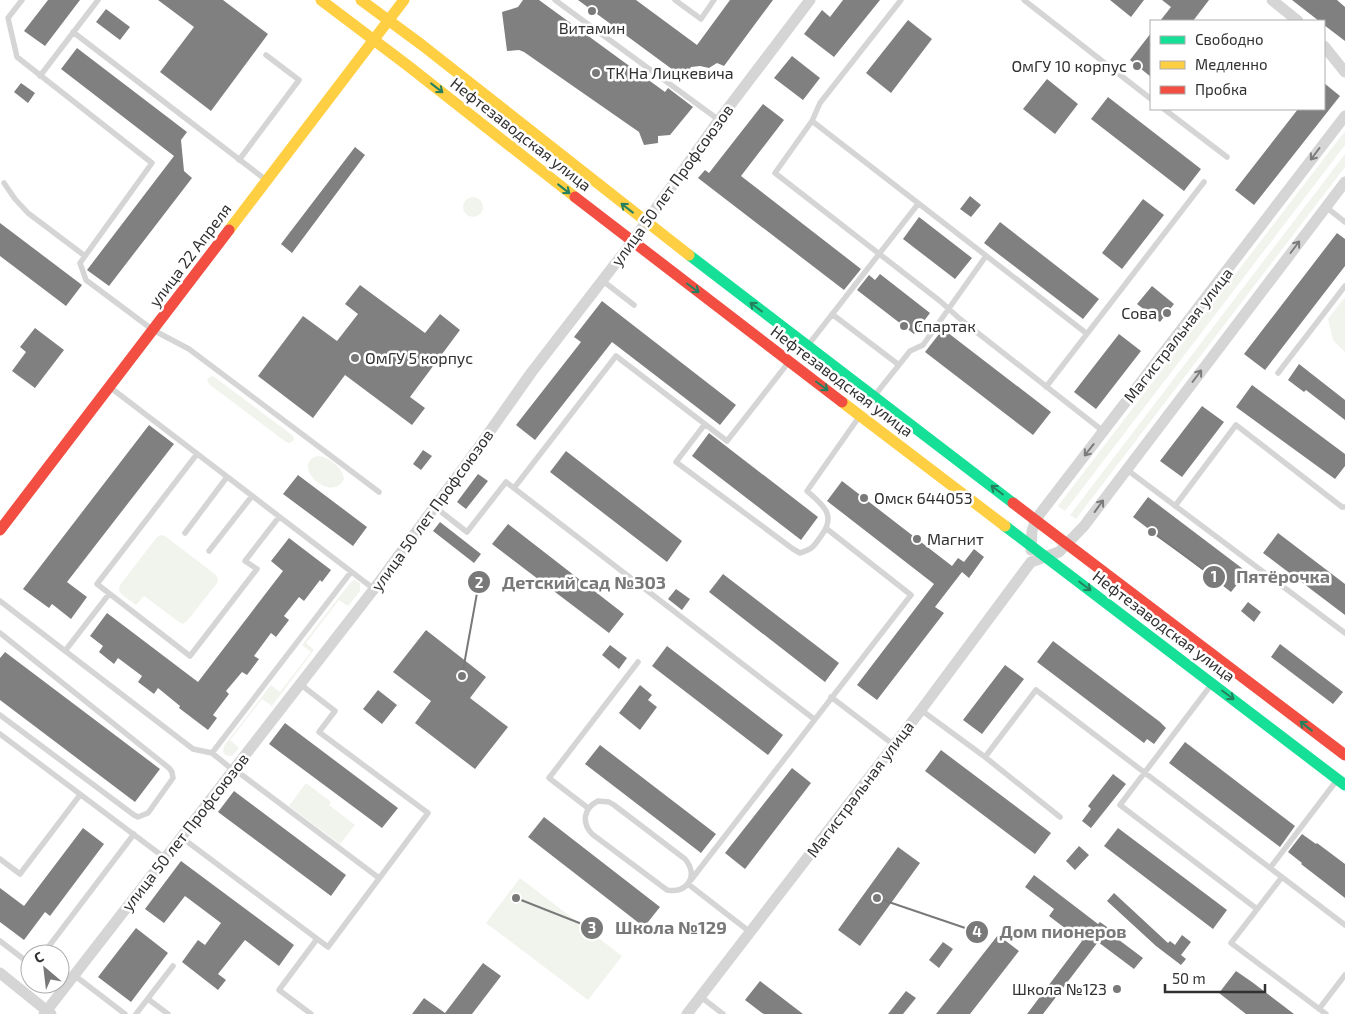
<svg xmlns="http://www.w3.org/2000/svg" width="1345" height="1014" font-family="'Exo 2',sans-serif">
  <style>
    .green { fill: #f1f3ed }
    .building { fill: #808080 }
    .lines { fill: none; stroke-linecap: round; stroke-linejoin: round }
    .lane { stroke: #d5d5d5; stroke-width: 5.5 }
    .street { stroke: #d5d5d5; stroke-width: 11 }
    .fast { stroke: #16e098; stroke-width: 11 }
    .slow { stroke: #ffcf43; stroke-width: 11 }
    .jam { stroke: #f24e42; stroke-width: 11 }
    .oneway { stroke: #25805f }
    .oneway2 { stroke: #7b7b7b }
    .poi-dot { fill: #797979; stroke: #fff; stroke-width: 2 }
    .labels { text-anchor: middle; stroke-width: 5; stroke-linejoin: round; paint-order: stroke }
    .poi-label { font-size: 16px; fill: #313131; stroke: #fff; text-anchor: start }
    .street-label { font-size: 16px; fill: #313131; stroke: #fff }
    .leader { fill: none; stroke: #797979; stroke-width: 2 }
    .callout-dot { fill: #797979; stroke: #fff; stroke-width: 2 }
    .mark-label { font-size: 15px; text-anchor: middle; font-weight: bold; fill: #fff }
    .callout-label { font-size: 18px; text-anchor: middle; font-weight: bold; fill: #797979; stroke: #fff; stroke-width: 5; stroke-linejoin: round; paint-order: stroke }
  </style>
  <rect width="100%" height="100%" fill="#fff"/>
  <path class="green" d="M1345,131V145L1065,511L1058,506Z
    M1345,154V167L1076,519L1070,515Z
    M463 207a10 10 0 1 1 20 0a10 10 0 1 1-20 0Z
    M1345,297V352L1333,340L1328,319Z
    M213,376L292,435L294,438L293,441L290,443L286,442L209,384L207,380L210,377Z
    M318,456C329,457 343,468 344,479C331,505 289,464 318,456Z
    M161,535L165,536L216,575L218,579L217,583L187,621L183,624L179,622L144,596L136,605L121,594L119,590L120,585L157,537Z
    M354,580L360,583V591L348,606L339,600L306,643L314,650L272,706L262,699L230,740L239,748L232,756L225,755L223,751L224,746L271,685L280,692L311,652L302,645L350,583Z
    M306,783L331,802L329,805L355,825L340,844L289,806Z
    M520,878L622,956L588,1000L486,923Z"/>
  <path class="building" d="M48,0H80L45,46L24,31Z
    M158,0H223L268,34L211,111L160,72L194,27Z
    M523,0H539L665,92L668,88L693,107L670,135L658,136V143L644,145L639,132L524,52L519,50L507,51L502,12L518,7Z
    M578,0H636L697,45L730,0H773L724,66L717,63L709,68L700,66L691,67L684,78Z
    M843,0H880L834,57L804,34L822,10L830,17Z
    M1110,0H1144L1131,17Z
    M1162,0H1209L1193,21H1160L1171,7Z
    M1292,0H1337L1345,7V41L1324,25V21H1319Z
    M106,9L130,27L120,40L96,22Z
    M908,20L932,39L891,93L866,73Z
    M1151,33V77L1130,60Z
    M77,48L187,132L181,140L184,171L192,178L109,286L87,270L174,156L61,69Z
    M792,56L820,78L803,100L774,78Z
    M1047,79L1078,104L1055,134L1023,109Z
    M21,83L35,93L28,103L14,92Z
    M1324,83L1340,96L1254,205L1235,190L1298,109H1324Z
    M1108,97L1201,169L1184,191L1091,119Z
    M763,104L784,120L741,176L861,269L844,290L698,178L705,170L709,173Z
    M355,147L365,155L292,253L281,244Z
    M970,196L981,205L971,217L960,209Z
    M1143,199L1164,215L1122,269L1102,253Z
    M919,217L972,258L955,279L903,239Z
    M1000,222L1099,299L1083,319L984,243Z
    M0,223L82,285L66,306L0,256Z
    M1337,233L1345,239V266L1265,370L1244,354Z
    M880,274L930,313L914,334L857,290L869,275L875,280Z
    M360,285L425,333L440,314L460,330L410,397L425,408L412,425L345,375L313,418L258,376L303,316L337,341L358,314L345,304Z
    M1152,286L1174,304L1160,322L1137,304Z
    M602,301L736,405L720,425L612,342L535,440L516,425L581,342L574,337Z
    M35,328L64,350L35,388L12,371L26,352L20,347Z
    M943,329L1051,412L1033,435L925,352Z
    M1119,334L1141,351L1096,409L1074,392Z
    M1299,364L1345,400V420L1306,390L1304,392L1288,380Z
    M1252,385L1345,454V466L1335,479L1236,407Z
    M1202,406L1224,422L1182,477L1160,461Z
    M149,425L174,444L67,582L87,597L71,619L52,604L49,608L23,589Z
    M709,433L818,517L801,540L692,456Z
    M423,450L432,456L421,470L413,464Z
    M566,451L682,541L667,562L550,472Z
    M478,474L488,481L466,509L457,502Z
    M298,475L367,527L353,546L283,494Z
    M842,481L952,566L958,558L964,562L974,549L984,557L969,578L962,572L935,607L944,613L877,700L857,685L934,584L827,501Z
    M1148,497L1247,572L1231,592L1133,517Z
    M440,522L481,554L474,563L433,531Z
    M508,524L624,614L609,633L492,544Z
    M1278,533L1345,584V615L1263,553Z
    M289,538L331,570L322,582L320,580L304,601L299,597L284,616L289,620L276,637L271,633L254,656L259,659L247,675L242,672L226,691L229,694L213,715L217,718L208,730L179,708L180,706L158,688L154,694L138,682L142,676L118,658L114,664L99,652L103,646L90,636L107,613L198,682L283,571L271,561Z
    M723,574L839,663L825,682L709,592Z
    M676,589L690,599L682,610L668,599Z
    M1248,602L1261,612L1254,622L1241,611Z
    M426,630L486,677L470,698L508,727L475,769L415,723L431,701L393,672Z
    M1053,641L1160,722L1166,728L1154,744L1147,739L1144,743L1037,662Z
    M1280,644L1343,692L1333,704L1271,657Z
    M610,645L627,658L619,669L602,655Z
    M667,646L783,735L768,755L652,666Z
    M5,652L160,769L135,802L0,700V658Z
    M1005,665L1024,679L982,734L963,720Z
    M640,685L652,695L648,700L657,707L640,730L619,713Z
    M378,690L397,705L382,724L363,709Z
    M285,723L398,808L382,828L269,744Z
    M1185,742L1295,826L1280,847L1169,763Z
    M600,745L716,834L701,853L585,764Z
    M941,750L1051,833L1035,854L925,771Z
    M792,768L811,783L745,869L725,853Z
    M1113,774L1126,784L1091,828L1082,821L1091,809L1088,806Z
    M234,791L346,875L331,896L218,812Z
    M544,817L660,907L644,927L528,837Z
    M83,828L104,844L50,916L45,912L24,940L0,922V888L24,906Z
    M1118,828L1227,910L1213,929L1104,846Z
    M1302,834L1316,844L1317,843L1345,864V898L1301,864L1302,863L1288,852Z
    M1079,846L1089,855L1075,870L1066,861Z
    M898,847L920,863L860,946L838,930Z
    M181,861L294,945L279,966L245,940L218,974L226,980L218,990L182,962L198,940L205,945L221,923L185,896L164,923L145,909Z
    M1034,875L1098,924L1100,922L1121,937L1119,940L1143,958L1134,969L1098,942L1043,1014H1027L1082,941L1049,916L1054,909L1025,887Z
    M1114,893L1168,943L1170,941L1175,945L1182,935L1191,942L1181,955L1186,959L1181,965L1156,946L1107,901Z
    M136,928L168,953L131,1002L98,977Z
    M998,935L1019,951L970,1014H936Z
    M943,942L953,949L939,968L929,960Z
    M483,963L501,976L472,1014H412L424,998L445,1013Z
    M1236,971L1252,982L1294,1014H1246L1219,993Z
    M760,981L803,1014H764L762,1013L745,1000Z
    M906,991L916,998L903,1014H888Z"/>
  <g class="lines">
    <path class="lane" d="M22,0L8,18L17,57L152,163L80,263L86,280L153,330L189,349L379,492
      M555,0L719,120
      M675,0L701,19L714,0
      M901,0L820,103L812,121L775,173L940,301L960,319L1103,431
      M1024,0L1151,99
      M73,32L266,180
      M40,76L98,0
      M1164,109L1227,157
      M812,121L1086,333
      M239,160L299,80L266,55
      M4,183L15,199L28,213L85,256
      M1326,207L1345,222
      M603,281L634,305
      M832,314L899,365
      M809,344L918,204
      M1278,373L1345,286
      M1046,387L1204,182
      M111,388L374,589
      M875,395L910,351L923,345L986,256
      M705,424L676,462L793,549L800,553C813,549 814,546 821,536C837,515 823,505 807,491L859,417
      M197,454L97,584L190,656L257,569L245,561L279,517
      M1126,469L1345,633
      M514,488L616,356L727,441L788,363
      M1175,506L1236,425L1342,507H1345
      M435,507L467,532L506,482L814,719
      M185,533L227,477
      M209,551L252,496
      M0,601L193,749L212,753L233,770
      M0,633L169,768L172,772L173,778L148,813L138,817L134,815L0,715
      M65,651L109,594
      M1211,685L1120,805L1257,909
      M831,697L894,745
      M921,710L985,757L1060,817
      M0,734L165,858
      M212,753L351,572
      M985,757L1036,690L1345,925
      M234,769L379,878
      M598,801L609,802L614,805L685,859C699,875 688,894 667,890L592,834C581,822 584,808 598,801Z
      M588,808L549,778L638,662
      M181,837L328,947L428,813L319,732L335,711L300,684
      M0,859L20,874L80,795
      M1270,868L1337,780
      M1282,877L1231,943L1326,1014
      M691,880L911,595L827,529
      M688,884L750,932
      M0,941L30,964
      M43,954L134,834
      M74,975L125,1014
      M701,997L723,1014
      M148,999L168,1014
      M1319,1009L1345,975
      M136,1014L173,966
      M311,1014L279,990L317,939"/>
    <path class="street" d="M1272,0L1298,21
      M1324,46L1345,72
      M1031,550L1032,531L1036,519L1345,116
      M0,973L51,1014
      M44,1014L374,589L481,444L531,373L632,242L719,120L810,0
      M687,1014L921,710L1031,562L1059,552L1084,526L1345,182"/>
    <path class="fast" d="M689,255L1013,503
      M1005,526L1345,785"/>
    <path class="slow" d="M321,0L407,65L575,197
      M361,0L422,45L689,255
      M229,230L404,0
      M842,402L1005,526"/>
    <path class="jam" d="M575,197L842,402
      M1013,503L1345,755
      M0,530L229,230"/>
  </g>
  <defs><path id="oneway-shaft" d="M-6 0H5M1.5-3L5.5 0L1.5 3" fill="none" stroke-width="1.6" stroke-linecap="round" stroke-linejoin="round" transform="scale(1.25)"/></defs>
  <g class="oneway">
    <use href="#oneway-shaft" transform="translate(437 88) rotate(38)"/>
    <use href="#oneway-shaft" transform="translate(564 189) rotate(38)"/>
    <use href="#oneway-shaft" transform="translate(627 208) rotate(-142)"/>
    <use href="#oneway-shaft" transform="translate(693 288) rotate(37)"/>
    <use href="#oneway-shaft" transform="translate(756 307) rotate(-143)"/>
    <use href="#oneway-shaft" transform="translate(822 386) rotate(37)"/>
    <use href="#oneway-shaft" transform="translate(997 490) rotate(-143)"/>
    <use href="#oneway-shaft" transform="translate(1085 586) rotate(37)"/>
    <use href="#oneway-shaft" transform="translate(1228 695) rotate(37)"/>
    <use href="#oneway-shaft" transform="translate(1306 726) rotate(-142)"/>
  </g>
  <g class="oneway2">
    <use href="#oneway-shaft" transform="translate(1315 154) rotate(127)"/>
    <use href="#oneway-shaft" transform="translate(1295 247) rotate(-53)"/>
    <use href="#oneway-shaft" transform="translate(1197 376) rotate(-53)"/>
    <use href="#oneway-shaft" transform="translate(1089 450) rotate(128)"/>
    <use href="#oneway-shaft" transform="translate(1099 506) rotate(-54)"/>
  </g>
  <g class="poi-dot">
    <circle cx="592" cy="11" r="5"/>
    <circle cx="1137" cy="66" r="5"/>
    <circle cx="596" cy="73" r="5"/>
    <circle cx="1167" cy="313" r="5"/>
    <circle cx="904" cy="326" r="5"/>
    <circle cx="355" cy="358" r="5"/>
    <circle cx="864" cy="498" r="5"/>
    <circle cx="917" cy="539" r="5"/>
    <circle cx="1117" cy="989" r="5"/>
  </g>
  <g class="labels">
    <g class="poi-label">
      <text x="592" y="34" text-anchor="middle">Витамин</text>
      <text x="1127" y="72" text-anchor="end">ОмГУ 10 корпус</text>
      <text x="606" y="79">ТК На Лицкевича</text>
      <text x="1157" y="319" text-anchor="end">Сова</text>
      <text x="914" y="332">Спартак</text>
      <text x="365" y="364">ОмГУ 5 корпус</text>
      <text x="874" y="504">Омск 644053</text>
      <text x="927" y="545">Магнит</text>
      <text x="1107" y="995" text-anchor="end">Школа №123</text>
    </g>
    <g class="street-label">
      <text transform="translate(521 134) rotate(38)" y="6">Нефтезаводская улица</text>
      <text transform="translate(672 185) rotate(-54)" y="6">улица 50 лет Профсоюзов</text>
      <text transform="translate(190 255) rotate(-53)" y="6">улица 22 Апреля</text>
      <text transform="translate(1178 335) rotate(-52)" y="6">Магистральная улица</text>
      <text transform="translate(842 381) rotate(37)" y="6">Нефтезаводская улица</text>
      <text transform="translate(432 510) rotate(-54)" y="6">улица 50 лет Профсоюзов</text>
      <text transform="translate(1164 626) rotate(37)" y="6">Нефтезаводская улица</text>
      <text transform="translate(860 789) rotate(-53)" y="6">Магистральная улица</text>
      <text transform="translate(185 832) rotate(-52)" y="6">улица 50 лет Профсоюзов</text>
    </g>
  </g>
  <path class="leader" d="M1152 532L1214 577M462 676L479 582M516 898L592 928M877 898L977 932"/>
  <g class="callout-dot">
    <circle cx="1152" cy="532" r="5"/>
    <circle cx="462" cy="676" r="5"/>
    <circle cx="516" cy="898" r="5"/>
    <circle cx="877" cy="898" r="5"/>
    <circle cx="1214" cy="577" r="12"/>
    <circle cx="479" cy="582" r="12"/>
    <circle cx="592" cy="928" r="12"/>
    <circle cx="977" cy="932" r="12"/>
  </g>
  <g class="mark-label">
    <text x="1214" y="582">1</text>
    <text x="479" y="588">2</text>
    <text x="592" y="933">3</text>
    <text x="977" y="937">4</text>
  </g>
  <g class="callout-label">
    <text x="1283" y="583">Пятёрочка</text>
    <text x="584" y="589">Детский сад №303</text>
    <text x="671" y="934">Школа №129</text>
    <text x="1063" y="938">Дом пионеров</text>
  </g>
  <rect x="1150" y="20" width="175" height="90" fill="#ffffff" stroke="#adadad"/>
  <rect x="1160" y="36" width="25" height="8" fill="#16e098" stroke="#adadad"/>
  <text x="1195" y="45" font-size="15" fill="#313131">Свободно</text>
  <rect x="1160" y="61" width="25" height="8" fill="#ffcf43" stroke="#adadad"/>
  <text x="1195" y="70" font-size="15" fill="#313131">Медленно</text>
  <rect x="1160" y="86" width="25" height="8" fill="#f24e42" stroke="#adadad"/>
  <text x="1195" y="95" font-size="15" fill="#313131">Пробка</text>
  <g transform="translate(45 969) rotate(332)"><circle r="24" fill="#ffffff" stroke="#adadad"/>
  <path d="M0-4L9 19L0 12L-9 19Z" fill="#797979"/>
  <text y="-8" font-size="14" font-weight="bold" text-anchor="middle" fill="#313131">С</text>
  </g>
  <path d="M1165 984v8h100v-8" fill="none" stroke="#313131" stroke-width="2.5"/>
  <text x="1172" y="984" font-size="15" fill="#313131" stroke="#ffffff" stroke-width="4" paint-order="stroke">50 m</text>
</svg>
